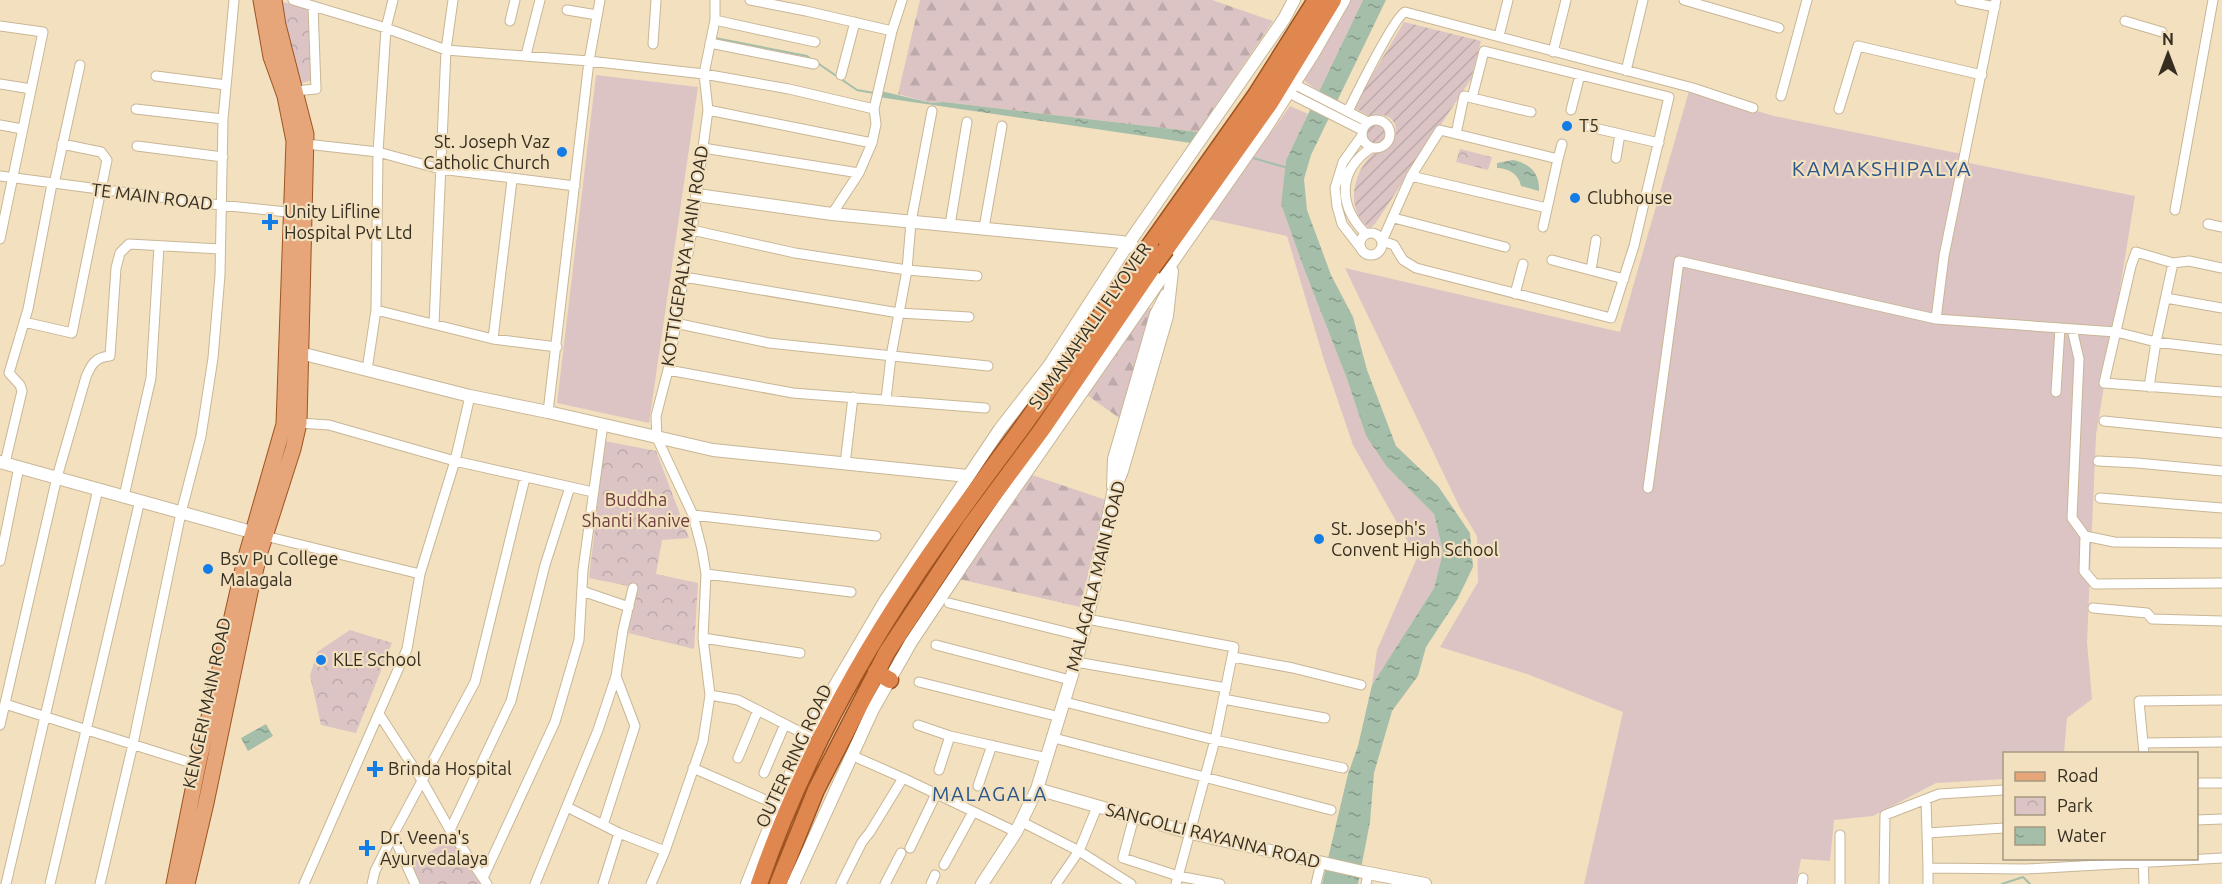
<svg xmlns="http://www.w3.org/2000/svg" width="2222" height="884" font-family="Ubuntu,sans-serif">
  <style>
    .grass { fill: #dcc4c5 }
    .forest { fill: url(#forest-firs) }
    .park { fill: url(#park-crowns) }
    .garden { fill: url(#garden-furrows) }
    .water { fill: url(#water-ripples) }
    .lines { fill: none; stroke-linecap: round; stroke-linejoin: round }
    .stream { stroke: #a5beaa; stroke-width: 2 }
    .minor-casing { stroke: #c8b696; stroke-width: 11 }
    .tertiary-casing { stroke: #c8b696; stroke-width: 14 }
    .primary-casing { stroke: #9e5422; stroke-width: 17 }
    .trunk-casing { stroke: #9e5422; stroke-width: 19 }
    .minor { stroke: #fff; stroke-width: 9 }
    .tertiary { stroke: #fff; stroke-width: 12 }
    .primary { stroke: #e7a57a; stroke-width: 15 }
    .trunk { stroke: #df874e; stroke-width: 16 }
    .trunk-bridge-casing { stroke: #9e5422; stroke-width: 19; stroke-linecap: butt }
    .trunk-bridge { stroke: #df874e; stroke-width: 16 }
    .poi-dot { fill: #137de5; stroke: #f2e0bf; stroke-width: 2 }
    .labels { text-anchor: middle; stroke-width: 4.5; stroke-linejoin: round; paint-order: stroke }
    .poi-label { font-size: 18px; fill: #352e21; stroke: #f2e0bf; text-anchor: start }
    .street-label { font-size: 18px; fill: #352e21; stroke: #f2e0bf }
    .park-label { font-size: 18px; fill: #6f3d42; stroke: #f2e0bf }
    .neighbourhood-label { font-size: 20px; letter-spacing: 1.5px; fill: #29568b; stroke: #f2e0bf }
    .quarter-label { font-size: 21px; letter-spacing: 1.5px; fill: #29568b; stroke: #f2e0bf }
  </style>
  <defs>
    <pattern id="forest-firs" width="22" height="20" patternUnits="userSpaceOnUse" patternTransform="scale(1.5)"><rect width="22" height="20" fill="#dcc4c5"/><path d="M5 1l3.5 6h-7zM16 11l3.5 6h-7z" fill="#bda9a9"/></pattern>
    <pattern id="park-crowns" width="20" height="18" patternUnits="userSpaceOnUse" patternTransform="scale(1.5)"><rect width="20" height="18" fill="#dcc4c5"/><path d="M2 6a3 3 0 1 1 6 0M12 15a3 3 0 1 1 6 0" fill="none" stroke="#bda9a9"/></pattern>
    <pattern id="garden-furrows" width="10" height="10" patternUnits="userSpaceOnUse" patternTransform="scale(1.5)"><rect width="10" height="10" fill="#dcc4c5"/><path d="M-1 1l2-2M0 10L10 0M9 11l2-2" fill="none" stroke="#bda9a9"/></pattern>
    <pattern id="water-ripples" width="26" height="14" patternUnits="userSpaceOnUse" patternTransform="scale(1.5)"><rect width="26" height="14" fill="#a5beaa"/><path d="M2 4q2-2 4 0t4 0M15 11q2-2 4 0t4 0" fill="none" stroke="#879b8a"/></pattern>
  </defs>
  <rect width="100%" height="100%" fill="#f2e0bf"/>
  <path class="grass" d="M1351,0H1363L1319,91L1303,80Z
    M596,75L698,87L649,423L557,403Z
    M1689,91L1774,116L1962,154L1969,163L2135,196L2096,435L2087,642L2092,699L2067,718L2064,753L2004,754V779L1936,783L1873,816L1834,820L1830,861L1801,859L1796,884H1584L1623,712L1527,674L1440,647L1478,582L1477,536L1460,508L1345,268L1620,332Z
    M1290,106L1308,114L1286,160L1281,204L1303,266L1347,379L1366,436L1387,467L1434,514L1443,552L1434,588L1372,685L1377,650L1417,558L1353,445L1324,360L1287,236L1209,219Z"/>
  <path class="forest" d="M920,0H1212L1273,21L1198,132L944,102L931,103L898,94Z
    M1147,307L1152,309L1122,420L1087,395Z
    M1032,475L1106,500L1080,607L959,579Z"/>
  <path class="park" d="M282,2L309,8L313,80L298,84Z
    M1460,149L1492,157L1488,170L1456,162Z
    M605,441L656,451L689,538L662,540L656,574L698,583L694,649L628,633L638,588L589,578Z
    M350,630L392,643L356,733L321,725L310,676L317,652Z
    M450,839L481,884H421L411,864Z"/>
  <path class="garden" d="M1404,22L1481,41L1471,79L1375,224L1370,228C1345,212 1352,173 1372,155C1378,150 1386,152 1391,145C1403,128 1392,109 1371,117L1353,107Z
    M1365 134a10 10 0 1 1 20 0a10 10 0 1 1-20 0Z"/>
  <path class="water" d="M1363,0H1386L1311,155L1304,179L1307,210L1331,275L1353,317L1367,370L1396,446L1438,486L1470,533L1473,567L1457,600L1426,647L1418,676L1392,711L1374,773L1370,822L1358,884H1322L1348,774L1358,746L1372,685L1434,588L1443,552L1434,514L1387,467L1366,436L1347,379L1303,266L1281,204L1286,160Z
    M881,91L931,103L944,102L1198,132L1191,143L878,97Z
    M1513,160C1529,163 1540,173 1539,191L1521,186C1519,174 1508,168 1497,168V163Z
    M266,724L273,736L248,751L241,738Z"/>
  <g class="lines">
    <path class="stream" d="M715,38L807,56L811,59
      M816,62L857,90L874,93
      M1253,158L1288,168
      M2002,884L2023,877L2030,884"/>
    <g class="minor-casing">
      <path id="minor" d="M293,0L386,28L446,50L589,61L704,74L789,89L874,109
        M750,0L806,11L892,31
        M1684,0L1779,28
        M1960,0L1995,7
        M567,10L597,15
        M715,20L815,42
        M510,21L515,0
        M2125,21L2162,32
        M0,26L43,32L0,239
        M1499,36L1508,0
        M710,43L814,64
        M653,44L656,0
        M1553,52L1566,0
        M526,55L540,0
        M1626,71L1643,0
        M841,75L855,22
        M156,76L226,85
        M0,84L31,89
        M1294,84L1368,122
        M295,91L316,89L313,6
        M1289,93L1362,130
        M1781,96L1807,0
        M136,109L223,119
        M1839,109L1858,46L1982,75
        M708,110L872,143
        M1571,110L1580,75
        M1348,111C1356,95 1394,17 1405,12L1693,88L1753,108
        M1362 134a14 14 0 1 1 28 0a14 14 0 1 1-28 0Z
        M0,125L22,129
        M1590,127L1659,143
        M1456,134L1464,96L1531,112
        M306,144L378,152L440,169L575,186
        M137,146L223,157
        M703,148L859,173
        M1616,158L1620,134
        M1558,159L1562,144
        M0,176L220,205L296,213
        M1411,176L1382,241L1394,245L1403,260L1416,268L1611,318L1634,246L1669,97L1484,51L1472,98
        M54,184L80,65
        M2175,210L2213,0
        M832,214L859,173L872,143L876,124L874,109L892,31L902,0
        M1394,218L1505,247
        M2208,224L2222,227
        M950,225L967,122
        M1543,227L1558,159L1440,130L1411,176L1547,208
        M984,228L1002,126
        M692,230L795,253L907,270L977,276
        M1360 244a11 11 0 1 1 22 0a11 11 0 1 1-22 0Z
        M1366,234C1338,206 1337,171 1371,148
        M1359,246L1342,224L1337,206L1335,188L1343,162L1361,137
        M1552,260L1624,279
        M2173,263L2136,252L2131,266L2104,383L2222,392
        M1591,270L1596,240
        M684,277L899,313L969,317
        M1515,294L1523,264
        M2166,298L2222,308
        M376,310L493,339L557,347
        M1936,319L2116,332L2156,342L2222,350
        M24,322L72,333L107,160L101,152L62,144
        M675,323L769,343L988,366
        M434,324L446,50L453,0
        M2072,329L2079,359L2072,518L2085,536L2114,542L2222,543
        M493,339L512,180
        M367,370L376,310L378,152L386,28L393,0
        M668,370L793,393L985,408
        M2149,387L2156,342L2173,263L2189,261L2222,268
        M2056,392L2060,328
        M886,400L891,356L907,270L911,222L932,111
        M548,412L589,61L600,0
        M2104,421L2222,433
        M299,423L329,425L455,461L593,492
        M2098,461L2137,463L2222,471
        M5,463L22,391L20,385L9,373L28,309L52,184
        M845,464L853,397
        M1648,488L1679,261L1936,319L1944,256L1996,0
        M124,496L151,378L159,246
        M2100,498L2222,508
        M693,515L876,536
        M265,536L420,574L407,649L304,884
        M2085,536L2084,571L2095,584L2222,583
        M0,561L19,467
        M420,574L455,461L470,396
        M706,574L851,592
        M582,591L629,607
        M949,603L1082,636
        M2093,608L2147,613L2152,619L2222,621
        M1087,619L1234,647L1215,740L1176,884
        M703,638L800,653
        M936,645L1070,680
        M1233,657L1293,668L1361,685
        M1076,662L1226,688
        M919,682L1060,717
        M710,695L738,700L806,735
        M1223,699L1325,718
        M1065,702L1215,740L1343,768
        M5,704L198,765
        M379,714L423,782L450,830L487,884
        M0,725L57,477L86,377C91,365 95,357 110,356L116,268L120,253L129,244L220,249
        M918,725L950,736L1047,758
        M1054,738L1331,810
        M2143,743L2222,742
        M2144,754L2139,701L2222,700
        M738,758L758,710
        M693,768L777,805
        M939,770L950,736
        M764,773L785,724
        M903,778L1016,832
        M2196,783H2222
        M978,786L992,745
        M1926,799L1927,833
        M567,807L619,833L665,851
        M1134,817L1123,858L1178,876L1220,884
        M2196,820L2222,819
        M1022,822L1079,851L1131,884
        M603,825L635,726L616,676
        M450,830L511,701L545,565L570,487
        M393,835L415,884
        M1840,835V884
        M910,848L936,794
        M2143,858L2144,884
        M944,865L973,812
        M1928,868L1927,833L2004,828
        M483,878L555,722L579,640L583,570L603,424
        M6,884L98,489
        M50,884L140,500
        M100,884L133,744L181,513L201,436L213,358L220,275L223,119L234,0
        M372,884L375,871L393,835L475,682L525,478
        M535,884L598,730L616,676L623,630L633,588
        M603,884L619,833
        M651,884L665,851L703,741L710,695L703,638L706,574L702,550L693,515L657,438L656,416L668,370L692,230L708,110L704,74L715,20V0
        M841,884L862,842L870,832L903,778L851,755
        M885,884L901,853
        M931,884L935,875
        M1056,884L1079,851L1097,807
        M1316,884L1321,863
        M1366,884L1368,874
        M1802,884L1803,878
        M1884,884L1885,815L1939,794L2004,790
        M1928,884V868L2026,869L2222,858"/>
    </g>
    <g class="tertiary-casing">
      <path id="tertiary" d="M697,195L832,214L1122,242L1162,261L1172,271L1167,316L1122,471L1113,493L1093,594L1076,662L1037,789L1016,832L982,884
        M300,353L470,396L548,412L713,450L968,476
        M0,462L262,535
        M1113,486L1114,459L1156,314L1166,295
        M1037,789L1191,833L1363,872L1425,884
        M747,884L806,735L885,601L1000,429L1049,366L1128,244L1284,19L1294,0
        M793,884L873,709L911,642L988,527L1265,129L1313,54L1344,0"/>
    </g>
    <g class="primary-casing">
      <path id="primary" d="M174,884L198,765L245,560L284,424L294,141L285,96L271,57L261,0
        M187,884L206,803L250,592L260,552L293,449L299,423L306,134L278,25L274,0"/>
    </g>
    <g class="trunk-casing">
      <path id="trunk" d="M1150,245L1256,95L1316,0
        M1166,249L1270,103L1333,0
        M876,672L890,680
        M759,884C796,777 850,674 912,581C948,526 988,474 1026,422C1064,369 1101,315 1138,262
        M778,884L816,790L887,652L971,525L1043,428L1152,268"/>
    </g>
    <use href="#minor" class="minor"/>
    <use href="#tertiary" class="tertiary"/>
    <use href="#primary" class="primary"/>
    <use href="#trunk" class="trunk"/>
    <g class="trunk-bridge-casing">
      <path id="trunk-bridge" d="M1138,262L1150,245
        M1152,268L1166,249"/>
    </g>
    <use href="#trunk-bridge" class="trunk-bridge"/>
  </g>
  <g class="poi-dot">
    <circle cx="1567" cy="126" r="6"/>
    <circle cx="562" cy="152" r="6"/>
    <circle cx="1575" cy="198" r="6"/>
    <path d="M267 213h6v6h6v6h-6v6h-6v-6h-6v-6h6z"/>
    <circle cx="1319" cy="539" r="6"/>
    <circle cx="208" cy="569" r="6"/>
    <circle cx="321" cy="660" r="6"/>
    <path d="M372 760h6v6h6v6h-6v6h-6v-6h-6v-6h6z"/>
    <path d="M364 839h6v6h6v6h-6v6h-6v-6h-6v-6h6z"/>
  </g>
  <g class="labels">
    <g class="poi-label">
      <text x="1579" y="132">T5</text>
      <text x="550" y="148" text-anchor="end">St. Joseph Vaz<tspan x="550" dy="21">Catholic Church</tspan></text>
      <text x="1587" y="204">Clubhouse</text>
      <text x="284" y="218">Unity Lifline<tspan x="284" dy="21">Hospital Pvt Ltd</tspan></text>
      <text x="1331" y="535">St. Joseph's<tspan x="1331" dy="21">Convent High School</tspan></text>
      <text x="220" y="565">Bsv Pu College<tspan x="220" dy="21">Malagala</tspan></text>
      <text x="333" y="666">KLE School</text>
      <text x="388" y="775">Brinda Hospital</text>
      <text x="380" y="844">Dr. Veena's<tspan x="380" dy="21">Ayurvedalaya</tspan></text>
    </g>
    <g class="street-label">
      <text transform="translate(152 197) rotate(7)" y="6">TE MAIN ROAD</text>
      <text transform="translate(685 256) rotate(-81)" y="6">KOTTIGEPALYA MAIN ROAD</text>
      <text transform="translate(1090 326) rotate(-55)" y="6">SUMANAHALLI FLYOVER</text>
      <text transform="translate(1096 576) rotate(-76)" y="6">MALAGALA MAIN ROAD</text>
      <text transform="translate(207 703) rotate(-78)" y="6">KENGERI MAIN ROAD</text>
      <text transform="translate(794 756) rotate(-65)" y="6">OUTER RING ROAD</text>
      <text transform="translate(1213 836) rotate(14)" y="6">SANGOLLI RAYANNA ROAD</text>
    </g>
    <g class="park-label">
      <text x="636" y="506">Buddha<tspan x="636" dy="21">Shanti Kanive</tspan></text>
    </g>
    <g class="neighbourhood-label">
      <text x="990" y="801">MALAGALA</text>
    </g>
    <g class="quarter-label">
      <text x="1882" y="176">KAMAKSHIPALYA</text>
    </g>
  </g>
  <rect x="2003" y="752" width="195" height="108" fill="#f2e0bf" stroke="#a69980" stroke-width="1.5"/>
  <rect x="2015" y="772" width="30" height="9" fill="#e7a57a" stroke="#a69980" stroke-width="1.5"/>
  <text x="2057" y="782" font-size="18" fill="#352e21">Road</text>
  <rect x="2015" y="797" width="30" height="18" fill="url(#park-crowns)" stroke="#a69980" stroke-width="1.5"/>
  <text x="2057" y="812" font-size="18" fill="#352e21">Park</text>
  <rect x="2015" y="827" width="30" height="18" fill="url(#water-ripples)" stroke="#a69980" stroke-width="1.5"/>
  <text x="2057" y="842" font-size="18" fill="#352e21">Water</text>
  <g transform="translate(2168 54)" stroke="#f2e0bf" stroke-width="4.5" paint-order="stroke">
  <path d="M0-4.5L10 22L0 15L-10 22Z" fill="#352e21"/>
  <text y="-9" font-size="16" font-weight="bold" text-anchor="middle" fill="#352e21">N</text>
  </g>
</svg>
